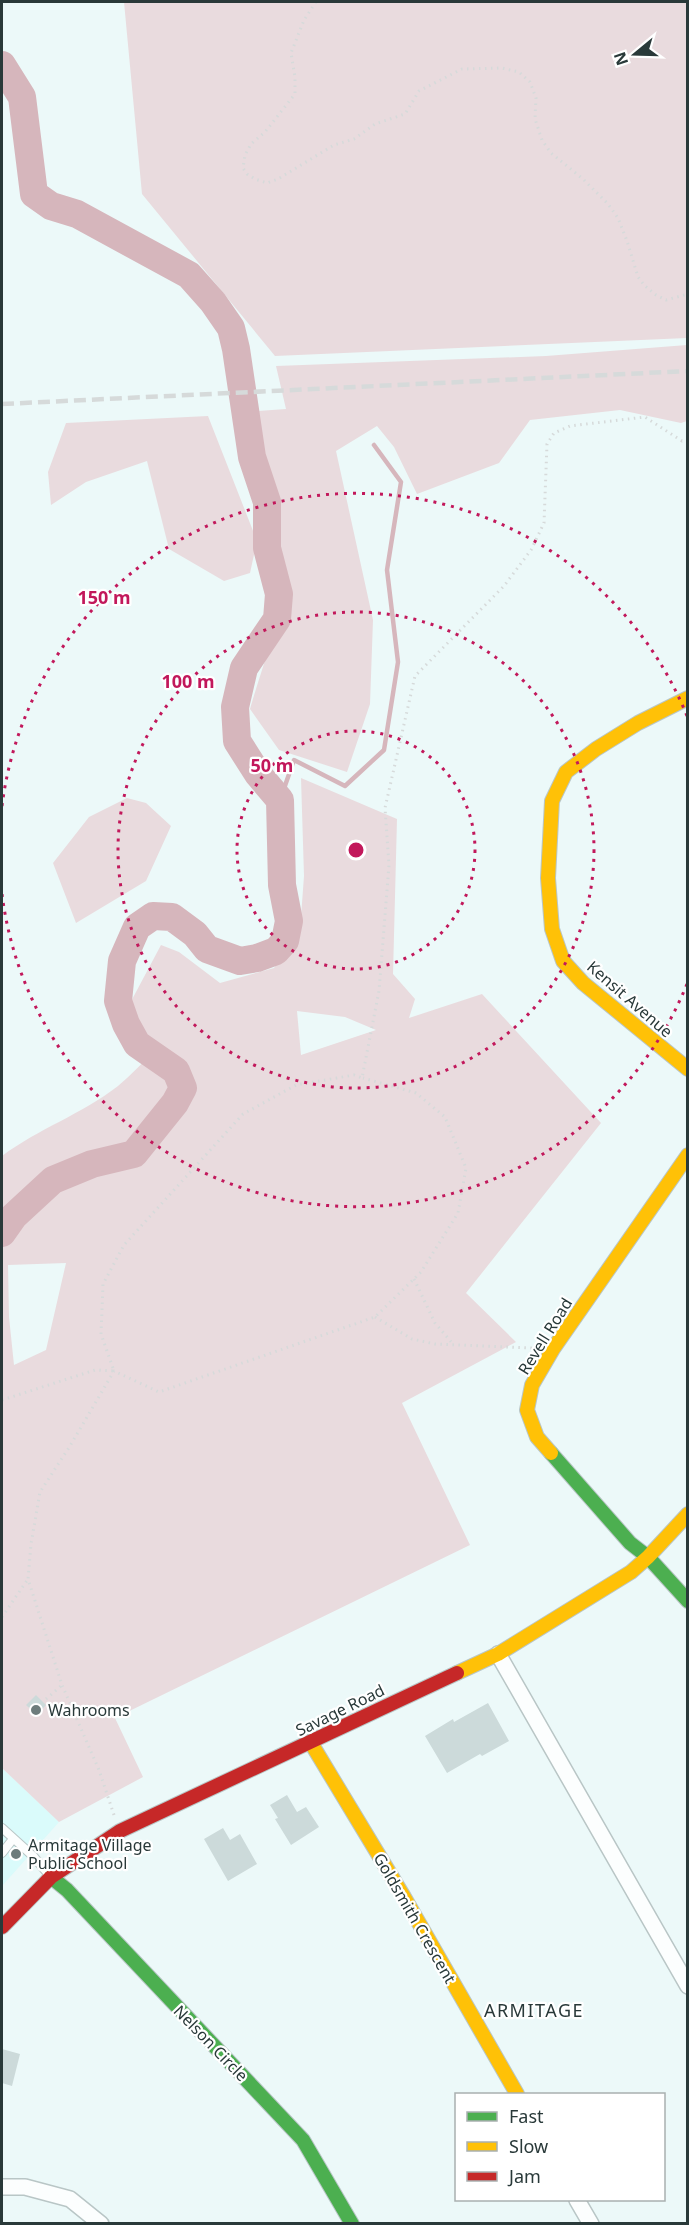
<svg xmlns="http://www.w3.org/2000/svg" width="689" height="2225" font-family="'Noto Sans',sans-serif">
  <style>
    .built { fill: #dafbfb }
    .green { fill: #e9dbde; fill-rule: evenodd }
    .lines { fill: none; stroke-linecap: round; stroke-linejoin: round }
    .stream { stroke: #d6b6bc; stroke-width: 4.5 }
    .river { stroke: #d6b6bc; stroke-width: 28 }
    .building { fill: #ccdada }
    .lane-casing { stroke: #b9c6c6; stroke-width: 10 }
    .street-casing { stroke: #b9c6c6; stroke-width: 18 }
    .fast-casing { stroke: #b9c6c6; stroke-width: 16 }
    .slow-casing { stroke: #b9c6c6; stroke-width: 16 }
    .jam-casing { stroke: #b9c6c6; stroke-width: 16 }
    .path { stroke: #d6dada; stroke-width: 3; stroke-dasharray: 1.5 4.5; stroke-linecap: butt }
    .lane { stroke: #fcfefe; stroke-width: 8 }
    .street { stroke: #fcfefe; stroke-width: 15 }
    .fast { stroke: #4caf50; stroke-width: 14 }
    .slow { stroke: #ffc107; stroke-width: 14 }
    .jam { stroke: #c62828; stroke-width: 14 }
    .rail { stroke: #d6dada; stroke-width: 4.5; stroke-dasharray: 12 6; stroke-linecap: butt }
    .ring { fill: none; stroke: #c2185b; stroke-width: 3; stroke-dasharray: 3 6 }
    .poi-dot { fill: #6d7c7c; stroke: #fff; stroke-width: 2 }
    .labels { text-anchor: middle; stroke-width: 4.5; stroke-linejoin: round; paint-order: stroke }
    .street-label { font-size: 16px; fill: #293939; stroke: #fff }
    .poi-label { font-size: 16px; fill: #293939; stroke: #fff; text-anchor: start }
    .neighbourhood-label { font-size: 18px; letter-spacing: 1.5px; fill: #293939; stroke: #fff }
    .centre { fill: #c2185b; stroke: #fff; stroke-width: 3 }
    .ring-label { font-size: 18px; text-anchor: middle; font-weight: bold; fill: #c2185b; stroke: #fff; stroke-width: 4.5; stroke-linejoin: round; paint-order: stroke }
  </style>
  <rect width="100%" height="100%" fill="#ecf9f9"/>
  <path class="built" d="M2,1768L59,1822L2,1886Z"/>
  <path class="green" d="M124,2H687V338L275,356L142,194Z
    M687,345V421L681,423L620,410L530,420L499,463L417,494L394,447L377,426L336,451L373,620L370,704L347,772L279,750L250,709C261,670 278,629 280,588C281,577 277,563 275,552C269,505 253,459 258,411L286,409L276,366L546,356Z
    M208,416L257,541L250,573L224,581L169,549L147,461L86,482L51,505L48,472L66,423Z
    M301,778L397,819L393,974L415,999L409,1018L482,994L601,1123L466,1293L516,1342L402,1403L470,1545L115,1718L143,1777L59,1822L2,1768V1156C38,1129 82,1114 118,1086C131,1075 143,1062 155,1051L128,1007L161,945L179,952L220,983L274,968L300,930L304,876ZM297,1011L345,1017L376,1030L301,1055ZM66,1263L46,1350L14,1365L9,1317L8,1265Z
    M127,798L146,803L171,826L146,881L76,923L53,863L89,817Z"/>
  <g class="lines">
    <path class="stream" d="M280,800L294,760L345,786L384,750L398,662L387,570L401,482L374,445"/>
    <path class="river" d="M2,65L22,97L34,194L51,206L77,214L189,275L213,302L231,328L236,349L252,457L267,502V548L279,594L277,619L244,668L235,707L237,741L258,774L280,800L282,885L289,921L285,941L276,951L257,958L240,961L207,949L195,934L172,917L153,916L137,927L122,961L118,1001L126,1024L137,1044L176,1071L183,1088L175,1103L134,1154L92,1164L53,1180L14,1216L2,1233"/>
  </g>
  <path class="building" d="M36,1695L46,1705L37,1715L26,1705Z
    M488,1703L509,1741L482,1756L480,1754L447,1773L425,1736L453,1719L454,1722Z
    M287,1795L297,1812L306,1807L319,1827L291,1845L275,1819L278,1818L270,1805Z
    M223,1828L230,1840L240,1834L257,1864L228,1881L204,1839Z
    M2,2049L20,2054L12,2086L2,2083Z"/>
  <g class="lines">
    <g class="lane-casing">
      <path id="lane" d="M2,1828L34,1857L49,1875
        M2,1853L13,1839"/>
    </g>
    <g class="street-casing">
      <path id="street" d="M498,1654L688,1986
        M2,2187H25L70,2199L101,2224
        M577,2200L591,2224"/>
    </g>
    <g class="fast-casing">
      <path id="fast" d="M551,1453L630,1543L648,1557L688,1601
        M51,1877L67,1890L303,2140L352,2224"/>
    </g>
    <g class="slow-casing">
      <path id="slow" d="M688,698L638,723L596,749L566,772L552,801L548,878L552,929L563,961L583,983L688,1069
        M551,1453L537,1437L527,1410L532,1385L553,1349L688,1155
        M457,1673L498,1654L631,1572L648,1557L688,1514
        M311,1743L404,1897L517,2094"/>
    </g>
    <g class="jam-casing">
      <path id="jam" d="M2,1927L51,1877L120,1831L457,1673"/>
    </g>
    <path class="path" d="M316,2L304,20L291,53L295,77V94L265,132L251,144L245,155L243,168L247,174L255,179L267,183L278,179L334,145L354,139L375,124L405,114L419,91L462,69L502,68L519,72L530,82L536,98L535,119L542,140L551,153L583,179L608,204L618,218L627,241L638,277L645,286L656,295L666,300L688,294
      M414,1279L435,1323L453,1344
      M375,1317L412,1339L435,1344L532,1348
      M2,1400L95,1370L114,1371L101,1334L103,1284L124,1245L243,1114L296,1085L354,1075L362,1078L379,991L389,865L385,808L415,676L504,586L531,550L544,523L547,444L554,433L570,426L645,417L682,441L688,439
      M2,1617L28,1579
      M46,1699L62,1685
      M114,1815L99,1770L62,1685L28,1579L31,1544L40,1492L70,1446L114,1371L159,1392L375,1317L421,1272L458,1213L466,1168L445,1117L416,1093L363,1078"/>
    <use href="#lane" class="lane"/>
    <use href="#street" class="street"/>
    <use href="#fast" class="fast"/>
    <use href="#slow" class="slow"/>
    <use href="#jam" class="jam"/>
    <path class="rail" d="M2,404L688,371"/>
  </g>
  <g class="ring">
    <circle cx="356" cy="850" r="119"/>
    <circle cx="356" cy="850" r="238"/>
    <path d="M687 984A357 357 0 0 1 2 894M2 806A357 357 0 0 1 687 716"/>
  </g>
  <g class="poi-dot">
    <circle cx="36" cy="1710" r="6"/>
    <circle cx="16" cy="1854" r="6"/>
  </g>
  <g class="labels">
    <g class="street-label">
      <text transform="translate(630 999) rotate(41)" y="6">Kensit Avenue</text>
      <text transform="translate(545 1336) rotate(-58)" y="6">Revell Road</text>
      <text transform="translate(340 1710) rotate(-26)" y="6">Savage Road</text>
      <text transform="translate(415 1918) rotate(60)" y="6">Goldsmith Crescent</text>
      <text transform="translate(211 2043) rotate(46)" y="6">Nelson Circle</text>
    </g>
    <g class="poi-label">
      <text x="48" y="1716">Wahrooms</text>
      <text x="28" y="1851">Armitage Village<tspan x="28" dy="18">Public School</tspan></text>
    </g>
    <g class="neighbourhood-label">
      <text x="534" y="2017">ARMITAGE</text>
    </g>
  </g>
  <circle cx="356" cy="850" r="9" class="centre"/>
  <g class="ring-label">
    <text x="104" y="604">150 m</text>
    <text x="188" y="688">100 m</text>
    <text x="272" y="772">50 m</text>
  </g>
  <rect width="689" height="2225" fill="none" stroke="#293939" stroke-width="6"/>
  <rect x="455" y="2093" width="210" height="108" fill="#ffffff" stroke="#a9b0b0" stroke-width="1.5"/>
  <rect x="467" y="2112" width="30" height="9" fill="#4caf50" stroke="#a9b0b0" stroke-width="1.5"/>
  <text x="509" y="2123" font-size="18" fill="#293939">Fast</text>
  <rect x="467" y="2142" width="30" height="9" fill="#ffc107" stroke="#a9b0b0" stroke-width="1.5"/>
  <text x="509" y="2153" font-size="18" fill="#293939">Slow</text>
  <rect x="467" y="2172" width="30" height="9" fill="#c62828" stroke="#a9b0b0" stroke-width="1.5"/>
  <text x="509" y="2183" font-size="18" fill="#293939">Jam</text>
  <g transform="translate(635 54) rotate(251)" stroke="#ffffff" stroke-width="4.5" paint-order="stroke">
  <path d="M0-4.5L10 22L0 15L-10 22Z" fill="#293939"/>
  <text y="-9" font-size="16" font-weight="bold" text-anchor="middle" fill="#293939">N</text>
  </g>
</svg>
